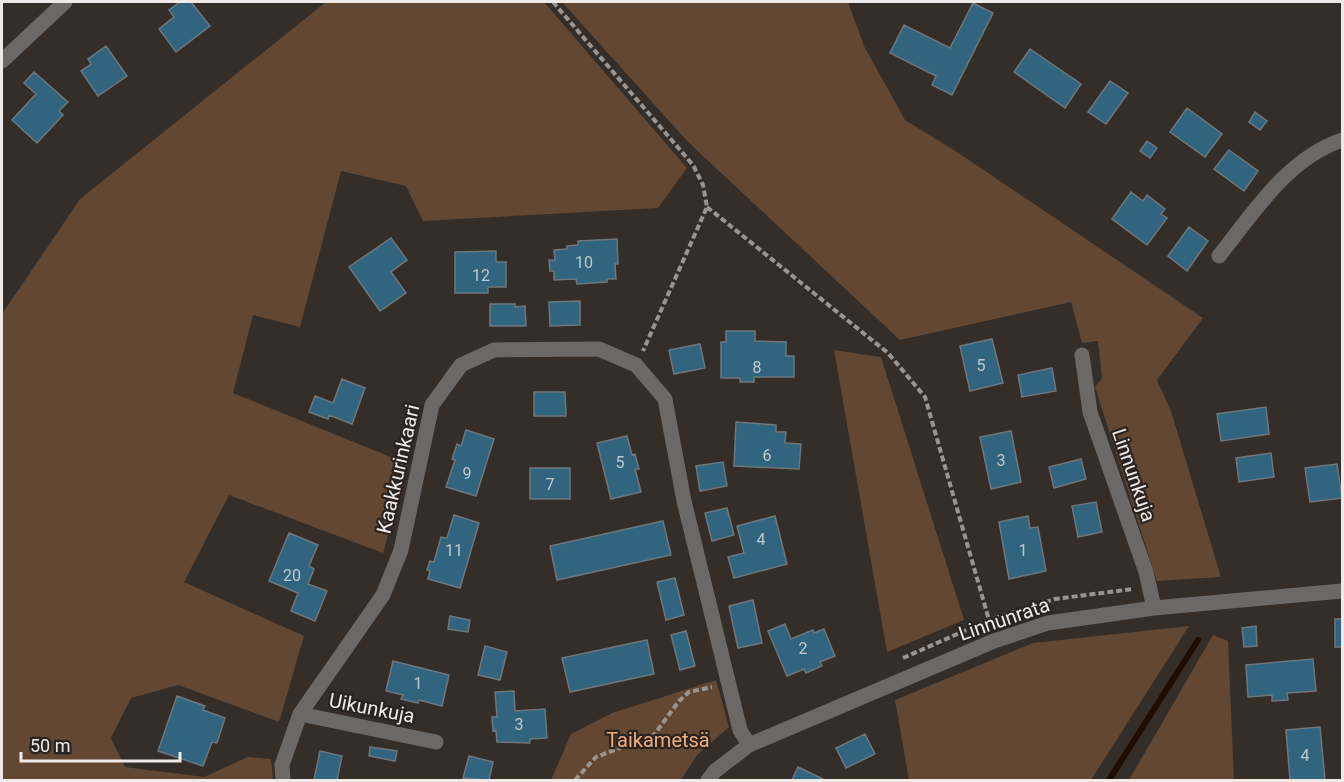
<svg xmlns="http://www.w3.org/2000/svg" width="1344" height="782" font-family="Roboto,sans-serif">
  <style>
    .green { fill: #624733 }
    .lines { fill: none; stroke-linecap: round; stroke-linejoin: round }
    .stream { stroke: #200d01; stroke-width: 6 }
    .building { fill: #31647e; stroke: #6e777c; stroke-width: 1.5 }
    .path { stroke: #9a9591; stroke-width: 4; stroke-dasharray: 6 3; stroke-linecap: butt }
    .minor { stroke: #6c6866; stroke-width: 15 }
    .labels { text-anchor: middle; stroke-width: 4.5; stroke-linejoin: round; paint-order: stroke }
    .number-label { font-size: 16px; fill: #c0c8cd }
    .street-label { font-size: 20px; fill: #efeae7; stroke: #2a231f }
    .park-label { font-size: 20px; fill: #efaf7d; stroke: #2a231f }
  </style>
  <rect width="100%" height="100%" fill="#342d28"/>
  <path class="green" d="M326,2H544L687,168L658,208L423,221L406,186L341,171L300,327L253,315L233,393L408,464L383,553L229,495L184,582L304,636L279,722L178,685L131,698L111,738L125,767L204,777L248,757L271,759L273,780H2V314L80,199Z
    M562,2H848L864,46L905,120L957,152L1203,318L1157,380L1171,411L1221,577L1157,581L1095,387L1102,378L1098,341L1082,343L1071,302L900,340L688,142Z
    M834,350L881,357L964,620L887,652Z
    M1189,626L1091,780H909L895,700L1033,643Z
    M1213,635L1228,641L1234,780H1129Z
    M716,680L729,727L697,755L681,780H551L571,734L612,713Z"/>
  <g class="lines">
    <path class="stream" d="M1109,780L1198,640"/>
  </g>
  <path class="building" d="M180,2H191L210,26L176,52L159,29L174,17L169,10Z
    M973,3L993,13L952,95L932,85L936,76L890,53L904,25L950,48Z
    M106,46L127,76L98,96L81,71L91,64L88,59Z
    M1030,49L1081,84L1065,108L1014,72Z
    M34,72L68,102L59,111L63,115L37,143L12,120L36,94L24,83Z
    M1110,81L1128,93L1106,124L1088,112Z
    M1187,108L1222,134L1205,157L1170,132Z
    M1255,112L1267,121L1260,130L1249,122Z
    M1147,141L1157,148L1150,158L1140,151Z
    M1229,150L1258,171L1244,191L1214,169Z
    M1131,192L1143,201L1147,195L1165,209L1161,214L1167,218L1147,245L1112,219Z
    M1189,227L1208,241L1187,271L1168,256Z
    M391,238L407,260L391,272L406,293L380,311L349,267Z
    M617,239L618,264H615L616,279H607V282L577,284L576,279L554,280V271H550L549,260H555L554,250L567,249V246L578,245V241Z
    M496,251V262H506V287H488V293H455V252Z
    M580,301V325L550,326L549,302Z
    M490,304H515V307L525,306L526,326H490Z
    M726,331H755V341L786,342V356H794V377H754V382H740V378H721V342H726Z
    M992,339L1003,383L970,391L960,346Z
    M700,344L705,368L674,374L669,350Z
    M1052,368L1056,391L1022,397L1018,375Z
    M342,379L365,388L352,424L329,415L328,419L309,412L315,396L333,403Z
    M534,392H565L566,416H534Z
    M1266,407L1269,434L1221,441L1217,414Z
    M736,422L776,425V432H786L785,443L801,444L799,469L734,466Z
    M466,430L494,439L476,496L446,487L455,460L452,459L457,444L461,446Z
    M1011,431L1021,482L991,489L980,437Z
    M627,436L632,455L635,454L639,469H635L641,492L611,499L597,443Z
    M1271,453L1274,477L1239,482L1236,458Z
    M1081,459L1086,479L1054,488L1049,467Z
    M723,462L727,486L700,491L696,466Z
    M1337,464L1342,498L1310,502L1305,468Z
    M530,468H570V499H530Z
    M1096,502L1102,532L1078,537L1072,506Z
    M727,508L734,535L712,541L705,513Z
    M454,515L479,523L460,588L428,579L430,571L427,570L430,561L434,562L441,537L447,538Z
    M775,516L787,564L734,578L728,557L744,553L737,526Z
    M1028,516L1030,528L1038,527L1046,571L1009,579L999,522Z
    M663,521L671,555L557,580L550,546Z
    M289,533L318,545L309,566L314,569L308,584L327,591L315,621L291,611L298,593L269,581Z
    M675,578L684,615L666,620L657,582Z
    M753,600L762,643L738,648L729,606Z
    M450,616L470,620L468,632L448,629Z
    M1335,619H1342V647H1335Z
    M785,624L791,639L813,630L814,633L824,629L835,656L820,662L822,666L806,673L804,669L787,676L768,631Z
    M1256,626L1257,646L1244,647L1242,628Z
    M686,631L695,666L680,670L671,635Z
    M647,640L654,674L570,692L562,658Z
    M485,646L507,652L500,680L478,675Z
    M1313,659L1316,691L1287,693L1288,700L1272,701V695L1248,697L1246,665Z
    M393,661L449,675L442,706L419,700L418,703L401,699L403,695L386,691Z
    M514,691L515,711L545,709L547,738L530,739V743L497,742L496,730L493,731L492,717H497L495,692Z
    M177,696L205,706L203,710L225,718L217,743L212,742L203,766L158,751Z
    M1320,727L1325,780H1290L1286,730Z
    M865,734L875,754L846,768L836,748Z
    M370,747L397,751L395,761L369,756Z
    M320,751L342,756L337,780H314Z
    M469,756L493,762L489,780L463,778Z
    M798,767L825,780H792Z"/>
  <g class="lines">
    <path class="path" d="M553,2L693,165L703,185L707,207L643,351
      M707,207L888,353L925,397L989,620
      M903,658L989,620L1055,599L1133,589
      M575,780L596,757L654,735L679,701L689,692L712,687"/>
    <path class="minor" d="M2,61L65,2
      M1219,256C1254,212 1288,158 1342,140
      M1082,355L1090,412L1146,572L1154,608
      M300,714L436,742
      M283,780L282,765L300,714L383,595L401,550L432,405L461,365L494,350L599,349L636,365L665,399L684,501L740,730L749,745
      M708,780L715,771L749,745L994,641L1048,623L1154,608L1342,591"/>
  </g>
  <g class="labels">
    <g class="number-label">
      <text x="584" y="268">10</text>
      <text x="481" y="281">12</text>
      <text x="981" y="371">5</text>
      <text x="757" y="373">8</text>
      <text x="767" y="461">6</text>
      <text x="1001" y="466">3</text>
      <text x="620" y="468">5</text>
      <text x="467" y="479">9</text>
      <text x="550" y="490">7</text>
      <text x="761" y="545">4</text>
      <text x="454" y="556">11</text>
      <text x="1023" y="556">1</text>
      <text x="292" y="581">20</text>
      <text x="803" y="654">2</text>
      <text x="418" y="689">1</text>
      <text x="519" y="730">3</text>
      <text x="1305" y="761">4</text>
    </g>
    <g class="street-label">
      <text transform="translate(398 469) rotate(-77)" y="7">Kaakkurinkaari</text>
      <text transform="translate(1134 475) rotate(71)" y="7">Linnunkuja</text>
      <text transform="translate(1004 619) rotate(-19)" y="7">Linnunrata</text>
      <text transform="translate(372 708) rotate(11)" y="7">Uikunkuja</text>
    </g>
    <g class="park-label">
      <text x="658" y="747">Taikametsä</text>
    </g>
  </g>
  <rect width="1344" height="782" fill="none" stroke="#efeae7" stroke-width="6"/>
  <path d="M21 752v9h159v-9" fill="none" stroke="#efeae7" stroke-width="3"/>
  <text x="30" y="752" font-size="18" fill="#efeae7" stroke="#2a231f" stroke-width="4.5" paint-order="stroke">50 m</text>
</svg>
